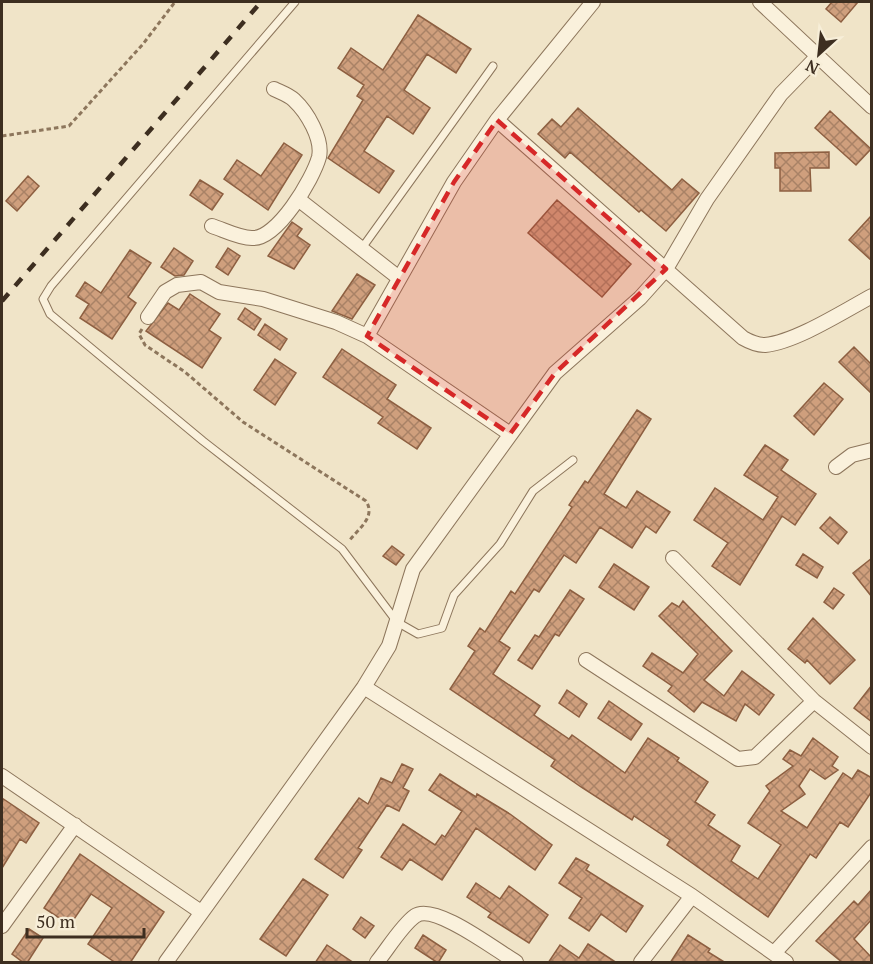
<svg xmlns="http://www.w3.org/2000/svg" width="873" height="964" font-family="'PT Serif',serif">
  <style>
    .building { fill: url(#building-cross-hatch); stroke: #8d5f41; stroke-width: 1.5 }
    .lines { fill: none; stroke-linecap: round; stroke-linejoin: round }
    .lane-casing { stroke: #8d765c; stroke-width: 9 }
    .street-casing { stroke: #8d765c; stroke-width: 16 }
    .path { stroke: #8d765c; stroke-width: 3; stroke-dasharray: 4.5 3; stroke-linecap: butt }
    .lane { stroke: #faf1dc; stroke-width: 7 }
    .street { stroke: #faf1dc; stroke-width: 14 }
    .rail { stroke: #3d2e20; stroke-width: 4.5; stroke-dasharray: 10 10; stroke-linecap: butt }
    .marked { fill: #d62828; fill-opacity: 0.2; stroke: #d62828; stroke-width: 4.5; stroke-dasharray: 12 8; stroke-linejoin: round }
  </style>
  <defs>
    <pattern id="building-cross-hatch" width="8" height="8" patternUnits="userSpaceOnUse" patternTransform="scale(1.5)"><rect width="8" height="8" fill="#cf9f7d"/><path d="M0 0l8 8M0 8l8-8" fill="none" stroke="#a98266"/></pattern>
  </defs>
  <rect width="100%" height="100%" fill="#f0e4c8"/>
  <path class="building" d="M832,2H858L841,22L826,9Z
    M418,15L471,49L456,73L427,54L404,90L430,108L413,134L387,116L364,151L394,171L379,193L328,158L363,100L357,96L364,85L338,68L351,48L383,70Z
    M578,108L672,190L682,179L699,193L666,231L641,210L639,212L570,152L565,158L538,134L552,119L561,127Z
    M830,111L871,149L856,165L815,128Z
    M284,143L302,155L268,210L224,179L237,160L261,176Z
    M829,152V168H810L811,191H780V168H775V153Z
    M28,176L39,186L17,211L6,201Z
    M200,180L223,194L212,210L190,195Z
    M557,200L631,264L602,297L528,233Z
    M872,215V261L849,240Z
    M292,222L302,229L297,236L310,245L294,269L268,256Z
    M174,248L193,261L184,275L175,276L161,267Z
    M228,248L240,256L228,275L216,267Z
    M130,250L151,263L128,297L136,303L112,339L80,318L89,304L76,296L85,282L101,293Z
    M357,274L375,285L352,319L332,311Z
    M190,294L220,314L209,330L221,338L202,368L146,331L168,303L179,310Z
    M245,308L261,319L254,330L238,319Z
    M265,324L287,339L280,350L258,335Z
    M854,347L872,365V394L839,362Z
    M342,349L396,385L387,399L431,428L417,449L378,423L383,417L323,377Z
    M275,359L296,373L275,405L254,390Z
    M824,383L843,399L814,435L794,416Z
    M637,410L651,419L604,494L626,508L637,491L670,512L656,533L646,526L632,548L600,527L576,563L564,555L539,592L534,589L499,641L510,648L493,674L540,706L534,715L569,739L572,735L625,773L648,738L679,758L677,761L708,782L695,802L715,815L708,825L740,846L731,861L758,879L781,845L748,823L770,791L766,786L793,766L783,759L790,750L801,756L813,738L838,757L832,766L838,770L825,779L810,769L799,786L805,794L781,811L807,828L843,773L852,779L858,770L872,778V791L848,827L840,822L816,858L810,854L768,917L667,845L670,840L634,816L632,820L581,787L551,766L555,760L450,689L475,651L468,646L480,628L485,632L511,591L515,594L572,507L569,505L585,481L588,483Z
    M765,445L788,460L781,470L816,494L795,525L782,516L740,585L712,566L728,543L694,520L715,488L763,520L778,497L744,475Z
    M830,517L847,532L838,544L820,528Z
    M392,546L404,555L396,565L383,556Z
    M803,554L823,567L817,578L796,565Z
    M872,558V597L853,573Z
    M614,564L649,587L634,610L599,587Z
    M834,588L844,595L833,609L824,602Z
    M570,590L584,599L559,636L555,634L532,669L518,660L535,635L539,637Z
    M683,601L732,651L704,680L724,696L742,671L774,695L759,715L745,704L736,721L702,702L694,712L668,691L672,686L643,666L652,653L683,673L698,654L659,616L672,603L679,607Z
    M813,618L855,660L830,684L807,660L805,663L788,649Z
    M872,685V722L854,708Z
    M567,690L587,704L579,717L559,703Z
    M609,701L642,724L631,740L598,718Z
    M402,764L413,769L403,788L409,791L399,811L387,805L358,848L362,850L343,878L315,859L359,798L368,804L381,778L392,783Z
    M440,774L476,797L477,794L510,814L552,845L535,870L476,828L442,880L410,859L402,870L381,857L403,824L435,845L442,835L445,837L462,811L429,790Z
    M2,798L39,823L26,843L20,839L2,868Z
    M80,854L164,912L130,963H116L88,944L112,908L91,894L70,925L44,908Z
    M576,858L589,865L586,870L643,906L626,932L601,914L589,931L569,918L582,898L559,883Z
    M303,879L328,895L286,956L260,939Z
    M476,883L500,899L509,886L548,915L529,943L488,917L491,913L467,897Z
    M872,889V919L854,939L872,958V963H843L816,941L854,901L858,905Z
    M361,917L374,926L365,938L353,929Z
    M29,929L43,938L27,963H24L12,954Z
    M423,935L446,950L438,963L415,948Z
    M688,935L710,949L708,952L726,963H670Z
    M588,944L617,963H548L560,945L579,958Z
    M327,945L354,963H315Z"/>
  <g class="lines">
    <g class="lane-casing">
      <path id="lane" d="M295,2L51,286L43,299L50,314L203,441L342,549L397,622L418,634L442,628L454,595L500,544L533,491L573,460
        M362,248L493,66"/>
    </g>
    <g class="street-casing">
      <path id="street" d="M760,2L872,107
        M497,120L743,338C750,342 757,345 765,345C796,342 844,311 872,296
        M298,199L399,278
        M212,226C224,230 239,238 252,238C277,240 313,179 319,157C323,139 307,112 294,100C289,95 280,92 274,89
        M148,317L165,292L177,285L201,282L219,292L263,299L336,322L367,336L510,434
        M367,336L454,182L497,120L593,2
        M836,467L852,455L872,450
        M673,558L814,701L872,747
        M586,660L738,759L755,757L814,701
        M364,687L692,896L786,962
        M2,776L201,912
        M2,926L75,825
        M775,952L872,847
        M166,962L364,687L389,646L413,569L555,373L640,298L666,269L707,199L781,94L817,57
        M377,962C387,950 402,925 415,916C434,902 497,951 516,962
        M641,962L692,896"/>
    </g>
    <path class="path" d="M2,136L69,126L143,44L175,2
      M142,329L139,334L145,345L185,372L243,422L366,501C376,517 359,528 349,541"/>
    <use href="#lane" class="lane"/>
    <use href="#street" class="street"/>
    <path class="rail" d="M2,301L261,2"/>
  </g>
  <path class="marked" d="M497,120L666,269L555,373L510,434L367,336L454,182Z"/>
  <rect width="873" height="964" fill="none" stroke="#3d2e20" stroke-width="6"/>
  <g transform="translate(819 54) rotate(207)" stroke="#f7eed8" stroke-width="4.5" paint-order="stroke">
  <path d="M0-4.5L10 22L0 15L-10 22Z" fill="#3d2e20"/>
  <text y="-9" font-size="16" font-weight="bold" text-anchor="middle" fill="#3d2e20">N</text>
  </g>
  <path d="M27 928v9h117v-9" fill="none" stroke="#3d2e20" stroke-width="3"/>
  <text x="36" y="928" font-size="18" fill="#3d2e20" stroke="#f7eed8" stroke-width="4.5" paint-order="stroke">50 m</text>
</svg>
